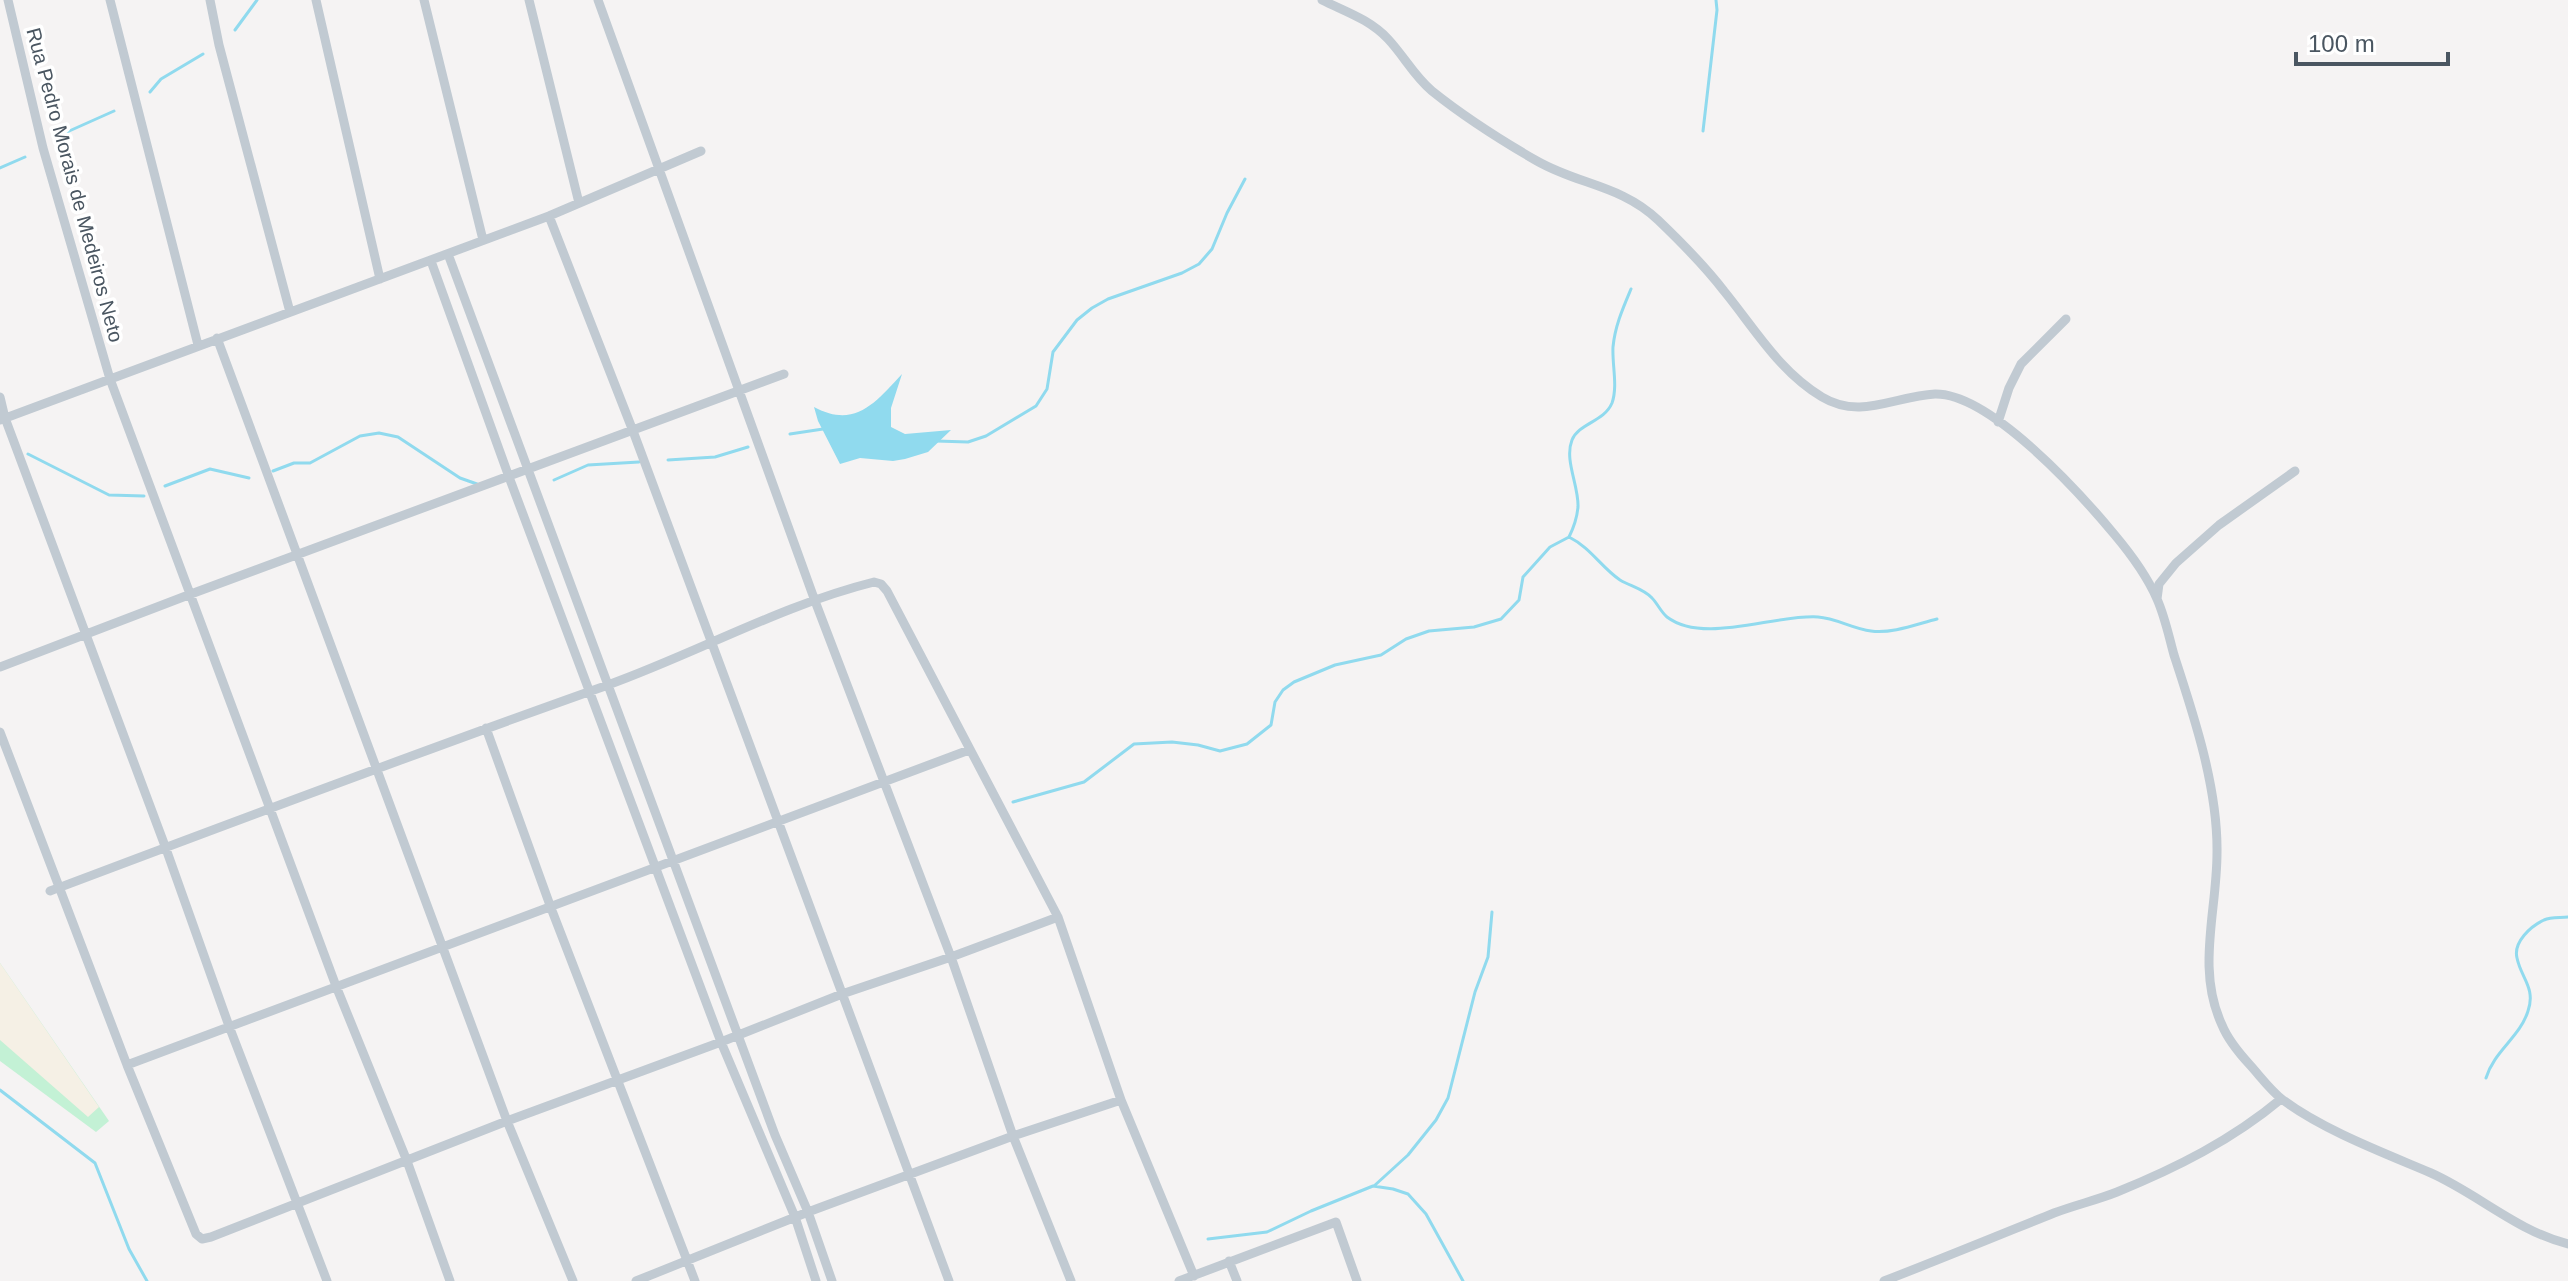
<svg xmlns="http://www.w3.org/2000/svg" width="2568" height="1281" font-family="Helvetica,sans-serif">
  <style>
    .green { fill: #c3f1d5 }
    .sand { fill: #f5f0e5 }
    .water { fill: #90daee }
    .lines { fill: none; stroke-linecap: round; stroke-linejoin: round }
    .stream { stroke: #90daee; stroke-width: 3 }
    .minor { stroke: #c1cad2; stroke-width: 9 }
    .labels { text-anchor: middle; stroke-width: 7; stroke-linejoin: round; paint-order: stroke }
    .street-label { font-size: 20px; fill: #4a5661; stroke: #fff }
  </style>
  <rect width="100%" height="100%" fill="#f5f3f3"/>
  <path class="green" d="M0,963L109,1121L96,1132L0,1061Z"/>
  <path class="sand" d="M0,963L99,1107L88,1117L0,1040Z"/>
  <path class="water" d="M902,374L891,408V427L905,434L951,430L928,452L905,459L893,461L860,458L840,464L818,421L814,407C855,429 875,403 902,374Z"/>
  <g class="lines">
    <path class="stream" d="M235,30L257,0
      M150,92L161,79L203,54
      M1703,131L1717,10L1716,0
      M58,136L114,111
      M0,168L25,157
      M790,434L823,429
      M936,441L968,442L986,436L1036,406L1047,389L1053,352L1077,320L1092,308L1108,299L1182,273L1199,264L1212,249L1227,213L1245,179
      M28,454L109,495L144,496
      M668,460L715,457L748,447
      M273,471L294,463H310L360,436L379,433L398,437L460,478L477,484
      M554,480L588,465L639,462
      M165,486L210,469L249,478
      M1569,537C1574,527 1577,518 1578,507C1579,486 1564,460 1572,440C1579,423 1604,422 1612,403C1618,386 1612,365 1613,347C1615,326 1623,308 1631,289
      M1013,802L1084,782L1134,744L1172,742L1198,745L1220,751L1247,744L1271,725L1275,702L1283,690L1294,682L1335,665L1381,655L1406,639L1429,631L1474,627L1501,619L1519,600L1523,577L1550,547L1569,537C1591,548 1601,567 1620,580C1630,586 1644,589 1652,598C1657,603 1661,612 1667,617C1704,645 1774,614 1818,617C1836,618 1853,629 1871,631C1892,634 1917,624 1937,619
      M2486,1078C2494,1051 2520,1037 2528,1011C2536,988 2521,978 2517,958C2513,942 2531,926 2544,920C2551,917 2560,918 2568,917
      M0,1090L95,1163L129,1249L147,1281
      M1374,1186L1408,1155L1436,1120L1448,1098L1475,992L1488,957L1492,912
      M1208,1239L1267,1232L1311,1211L1373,1186L1393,1189L1408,1194L1426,1214L1463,1281"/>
    <path class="minor" d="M8,0L43,148L110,379L336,986L407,1161L450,1281
      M110,0L198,345
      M210,0L219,45L290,312
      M316,0L380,279
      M424,0L483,240
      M529,0L579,203
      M598,0L815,601L951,957L1013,1136L1071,1281
      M1322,0C1346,12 1369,19 1388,39C1404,56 1414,76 1432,91C1462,115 1504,142 1537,161C1579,185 1621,185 1658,220C1681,242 1704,265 1724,291C1755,329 1779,371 1822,397C1860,420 1895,396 1935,394C1990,393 2080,493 2114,534C2130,553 2147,576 2157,599C2165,617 2169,637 2174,655C2194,716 2218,788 2217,853C2217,912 2196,969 2222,1025C2228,1040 2239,1053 2250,1065C2260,1076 2271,1091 2283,1100C2323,1130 2384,1153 2431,1173C2478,1194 2517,1231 2568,1244
      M549,216L633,431L949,1281
      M448,254L775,1135L808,1212L832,1281
      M431,261L509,477L721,1042L795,1217L816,1281
      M217,338L507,1121L573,1281
      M0,397L5,418L165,846L229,1026L327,1281
      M0,420L549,216L701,151
      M1998,422L2009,388L2021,364L2066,319
      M2157,599L2159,584L2176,563L2219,525L2295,471
      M0,667L191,594L784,374
      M486,728L551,908L695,1281
      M0,732L127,1065L196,1234L202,1239L211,1237L507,1121L721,1042L842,994L951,957L1058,917
      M50,891C236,821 421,751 608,685C697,653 782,605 874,582L881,584L887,591L1058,917L1121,1100L1194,1276
      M127,1065L969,750
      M1229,1261L1237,1281
      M636,1281L808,1212L1013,1136L1121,1100
      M1179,1281L1336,1222L1357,1281
      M1884,1281C1941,1259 1997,1236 2054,1213C2075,1205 2097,1200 2117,1192C2176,1168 2232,1140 2281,1099"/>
  </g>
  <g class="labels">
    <g class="street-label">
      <text transform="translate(75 185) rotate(75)" y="7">Rua Pedro Morais de Medeiros Neto</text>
    </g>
  </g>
  <path d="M2296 52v12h152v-12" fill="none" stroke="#4a5661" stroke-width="4"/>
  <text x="2308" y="52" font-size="24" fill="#4a5661" stroke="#ffffff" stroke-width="6" paint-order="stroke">100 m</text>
</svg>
